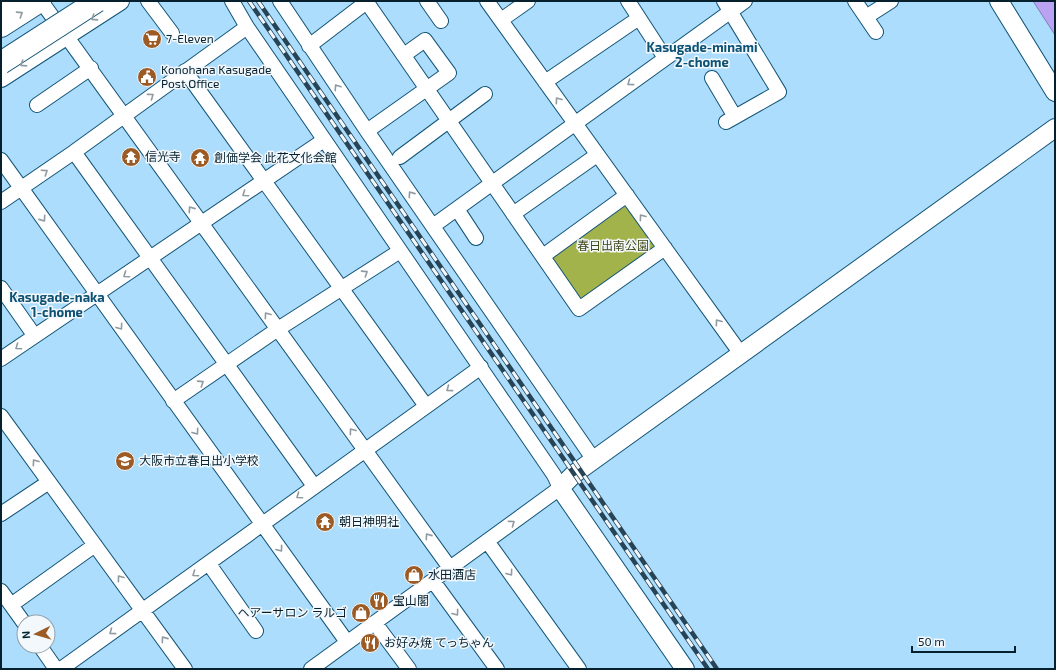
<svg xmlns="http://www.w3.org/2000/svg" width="1056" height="670" font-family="'Exo 2','Noto Sans JP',sans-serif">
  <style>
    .green { fill: #a3b34c }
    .water { fill: #baa3f3; stroke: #847cb8 }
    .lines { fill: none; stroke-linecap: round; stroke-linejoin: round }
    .minor-casing { stroke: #135577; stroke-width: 16 }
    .tertiary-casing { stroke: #135577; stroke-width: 20 }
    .trunk-casing { stroke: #135577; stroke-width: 24 }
    .minor { stroke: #fff; stroke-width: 14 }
    .tertiary { stroke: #fff; stroke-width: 18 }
    .trunk { stroke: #fff; stroke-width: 22 }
    .rail-casing { stroke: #264456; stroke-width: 4.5 }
    .rail { stroke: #f2f8fc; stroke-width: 3; stroke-dasharray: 9; stroke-linecap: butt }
    .trunk-bridge-casing { stroke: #135577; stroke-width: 24; stroke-linecap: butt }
    .trunk-bridge { stroke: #fff; stroke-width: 22 }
    .oneway { stroke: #8f9ba1 }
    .labels { text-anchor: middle; stroke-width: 3; stroke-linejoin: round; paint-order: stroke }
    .poi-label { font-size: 12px; fill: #06202e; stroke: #f2f8fc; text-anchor: start }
    .park-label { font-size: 12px; fill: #414818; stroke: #f2f8fc }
    .neighbourhood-label { font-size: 13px; font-weight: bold; fill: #0d5173; stroke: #f2f8fc }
  </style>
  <rect width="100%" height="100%" fill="#acddfd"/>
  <path class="green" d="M621,206L627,207L653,243V251L580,301L550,257Z"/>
  <path class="water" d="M1033,1H1055V35Z"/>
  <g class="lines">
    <g class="minor-casing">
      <path id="minor" d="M41,1L450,568
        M148,1L172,33
        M232,1L247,27L554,475L560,488L311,669
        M280,1L367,131L594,460
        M366,1L579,309L665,248
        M427,1L441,21
        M487,1L741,354
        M628,1L665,58
        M724,1L779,92L726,122
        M855,1L876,32
        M866,17L891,1
        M501,20L528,1
        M309,46L368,1
        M185,71L426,406
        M712,78L735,117
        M545,82L639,18
        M37,105L91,68
        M367,131L449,73L425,40L404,55
        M74,152L314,486
        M400,157L485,94
        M1,160L347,642
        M1,202L74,152L247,27
        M457,209L476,238
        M513,214L597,155
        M433,226L745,1
        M543,256L627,195
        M1,288L34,335
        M1,359L324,140
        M173,401L278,329L400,251
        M1,416L185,669
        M1,514L49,482
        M487,541L579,669
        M209,564L256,631
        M433,581L497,669
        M1,591L24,623
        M11,605L95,545
        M375,623L409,669
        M40,646L56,669
        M61,669L481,367"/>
    </g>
    <g class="tertiary-casing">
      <path id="tertiary" d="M999,1L1055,92
        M1,78L120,1
        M685,669L560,488L574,474L1055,128"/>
    </g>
    <g class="trunk-casing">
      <path id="trunk" d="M1,6L8,1
        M1,26L40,1"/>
    </g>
    <use href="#minor" class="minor"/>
    <use href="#tertiary" class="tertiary"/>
    <use href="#trunk" class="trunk"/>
    <g class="rail-casing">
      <path id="rail" d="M249,1L708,669
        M258,1L717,669"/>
    </g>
    <use href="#rail" class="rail"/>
    <g class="trunk-bridge-casing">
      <path id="trunk-bridge" d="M1,63L97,1"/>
    </g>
    <use href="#trunk-bridge" class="trunk-bridge"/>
  </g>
  <defs><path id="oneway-chevron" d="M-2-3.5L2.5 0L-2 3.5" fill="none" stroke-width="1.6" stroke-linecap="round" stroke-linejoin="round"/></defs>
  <g class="oneway">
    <use href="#oneway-chevron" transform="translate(20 14) rotate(-33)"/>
    <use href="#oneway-chevron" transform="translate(94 18) rotate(147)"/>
    <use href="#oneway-chevron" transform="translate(23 64) rotate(147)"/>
    <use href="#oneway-chevron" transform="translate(630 83) rotate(144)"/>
    <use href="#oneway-chevron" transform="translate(337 87) rotate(-124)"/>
    <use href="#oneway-chevron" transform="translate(151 96) rotate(-36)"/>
    <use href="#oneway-chevron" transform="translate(558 100) rotate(-126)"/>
    <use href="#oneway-chevron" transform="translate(45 172) rotate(-34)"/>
    <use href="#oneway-chevron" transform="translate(245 194) rotate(145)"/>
    <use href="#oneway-chevron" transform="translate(411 194) rotate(-125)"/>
    <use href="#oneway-chevron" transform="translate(191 209) rotate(-125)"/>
    <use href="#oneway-chevron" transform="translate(642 217) rotate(-126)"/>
    <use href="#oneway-chevron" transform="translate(43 219) rotate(55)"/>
    <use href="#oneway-chevron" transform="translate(365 273) rotate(-33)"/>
    <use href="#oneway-chevron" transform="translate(126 275) rotate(145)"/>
    <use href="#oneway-chevron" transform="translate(267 315) rotate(-126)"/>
    <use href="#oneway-chevron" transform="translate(718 322) rotate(-126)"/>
    <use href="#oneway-chevron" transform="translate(120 327) rotate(54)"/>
    <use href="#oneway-chevron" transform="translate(18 347) rotate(145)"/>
    <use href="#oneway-chevron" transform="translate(201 383) rotate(-33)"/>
    <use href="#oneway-chevron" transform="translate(449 389) rotate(144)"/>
    <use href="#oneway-chevron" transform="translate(352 431) rotate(-126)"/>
    <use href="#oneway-chevron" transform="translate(196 432) rotate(54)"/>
    <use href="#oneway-chevron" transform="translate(35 462) rotate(-126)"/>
    <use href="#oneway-chevron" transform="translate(299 496) rotate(145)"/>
    <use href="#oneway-chevron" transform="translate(512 523) rotate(-36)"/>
    <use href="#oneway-chevron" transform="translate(428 536) rotate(-125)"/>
    <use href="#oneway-chevron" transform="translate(280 549) rotate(53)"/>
    <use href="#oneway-chevron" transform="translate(510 573) rotate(54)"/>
    <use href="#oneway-chevron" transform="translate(195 574) rotate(145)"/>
    <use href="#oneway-chevron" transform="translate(120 578) rotate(-127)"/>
    <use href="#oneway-chevron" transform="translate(456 613) rotate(54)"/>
    <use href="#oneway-chevron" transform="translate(112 632) rotate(144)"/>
    <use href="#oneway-chevron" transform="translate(164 639) rotate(-125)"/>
  </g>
  <defs>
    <g id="supermarket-disc" transform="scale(1)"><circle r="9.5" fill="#9c5b25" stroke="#f2f8fc"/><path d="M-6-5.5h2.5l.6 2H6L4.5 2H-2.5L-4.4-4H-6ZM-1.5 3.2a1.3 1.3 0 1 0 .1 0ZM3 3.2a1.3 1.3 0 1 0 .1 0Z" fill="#fff"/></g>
    <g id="civic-disc" transform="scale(1)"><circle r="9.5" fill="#9c5b25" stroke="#f2f8fc"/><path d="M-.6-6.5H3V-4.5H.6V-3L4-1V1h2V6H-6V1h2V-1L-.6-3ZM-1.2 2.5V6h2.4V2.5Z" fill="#fff"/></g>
    <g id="temple-disc" transform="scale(1)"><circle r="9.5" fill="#9c5b25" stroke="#f2f8fc"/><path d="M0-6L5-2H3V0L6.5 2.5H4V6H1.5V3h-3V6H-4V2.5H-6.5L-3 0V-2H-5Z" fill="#fff"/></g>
    <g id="school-disc" transform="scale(1)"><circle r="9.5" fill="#9c5b25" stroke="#f2f8fc"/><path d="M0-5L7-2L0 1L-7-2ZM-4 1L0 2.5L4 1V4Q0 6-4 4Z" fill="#fff"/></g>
    <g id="shop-disc" transform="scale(1)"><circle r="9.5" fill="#9c5b25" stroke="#f2f8fc"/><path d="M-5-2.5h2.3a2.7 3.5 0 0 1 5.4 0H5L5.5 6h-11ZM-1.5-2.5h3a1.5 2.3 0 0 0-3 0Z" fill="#fff"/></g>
    <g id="restaurant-disc" transform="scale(1)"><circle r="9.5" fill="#9c5b25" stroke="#f2f8fc"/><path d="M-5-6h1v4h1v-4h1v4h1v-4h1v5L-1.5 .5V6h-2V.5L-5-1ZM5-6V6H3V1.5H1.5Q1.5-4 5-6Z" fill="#fff"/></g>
  </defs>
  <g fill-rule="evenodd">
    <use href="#supermarket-disc" x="152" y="39"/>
    <use href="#civic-disc" x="147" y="77"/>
    <use href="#temple-disc" x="131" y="157"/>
    <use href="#temple-disc" x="200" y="158"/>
    <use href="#school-disc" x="125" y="461"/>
    <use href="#temple-disc" x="325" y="522"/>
    <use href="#shop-disc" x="414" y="575"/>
    <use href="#restaurant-disc" x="379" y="601"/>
    <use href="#shop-disc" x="361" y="613"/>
    <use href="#restaurant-disc" x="370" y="643"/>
  </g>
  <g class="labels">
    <g class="poi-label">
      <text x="166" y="43">7-Eleven</text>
      <text x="161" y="74">Konohana Kasugade<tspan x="161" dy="14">Post Office</tspan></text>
      <text x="145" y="161">信光寺</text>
      <text x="214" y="162">創価学会 此花文化会館</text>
      <text x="139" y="465">大阪市立春日出小学校</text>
      <text x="339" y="526">朝日神明社</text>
      <text x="428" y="579">水田酒店</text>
      <text x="393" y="605">宝山閣</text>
      <text x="347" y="617" text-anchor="end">ヘアーサロン ラルゴ</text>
      <text x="384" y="647">お好み焼 てっちゃん</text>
    </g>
    <g class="park-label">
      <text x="613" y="250">春日出南公園</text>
    </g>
    <g class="neighbourhood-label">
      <text x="702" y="52">Kasugade-minami<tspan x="702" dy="15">2-chome</tspan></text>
      <text x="57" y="302">Kasugade-naka<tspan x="57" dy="15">1-chome</tspan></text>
    </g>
  </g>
  <rect width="1056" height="670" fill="none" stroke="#06202e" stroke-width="4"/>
  <g transform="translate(36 634) rotate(265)"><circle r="19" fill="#f2f8fc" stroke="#94a2aa"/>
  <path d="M0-3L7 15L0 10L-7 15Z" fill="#9c5b25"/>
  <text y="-6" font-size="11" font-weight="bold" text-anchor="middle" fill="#06202e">N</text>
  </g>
  <path d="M912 646v6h103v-6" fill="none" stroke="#06202e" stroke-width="2"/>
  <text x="918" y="646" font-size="12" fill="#06202e" stroke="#f2f8fc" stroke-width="3" paint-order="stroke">50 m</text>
</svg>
